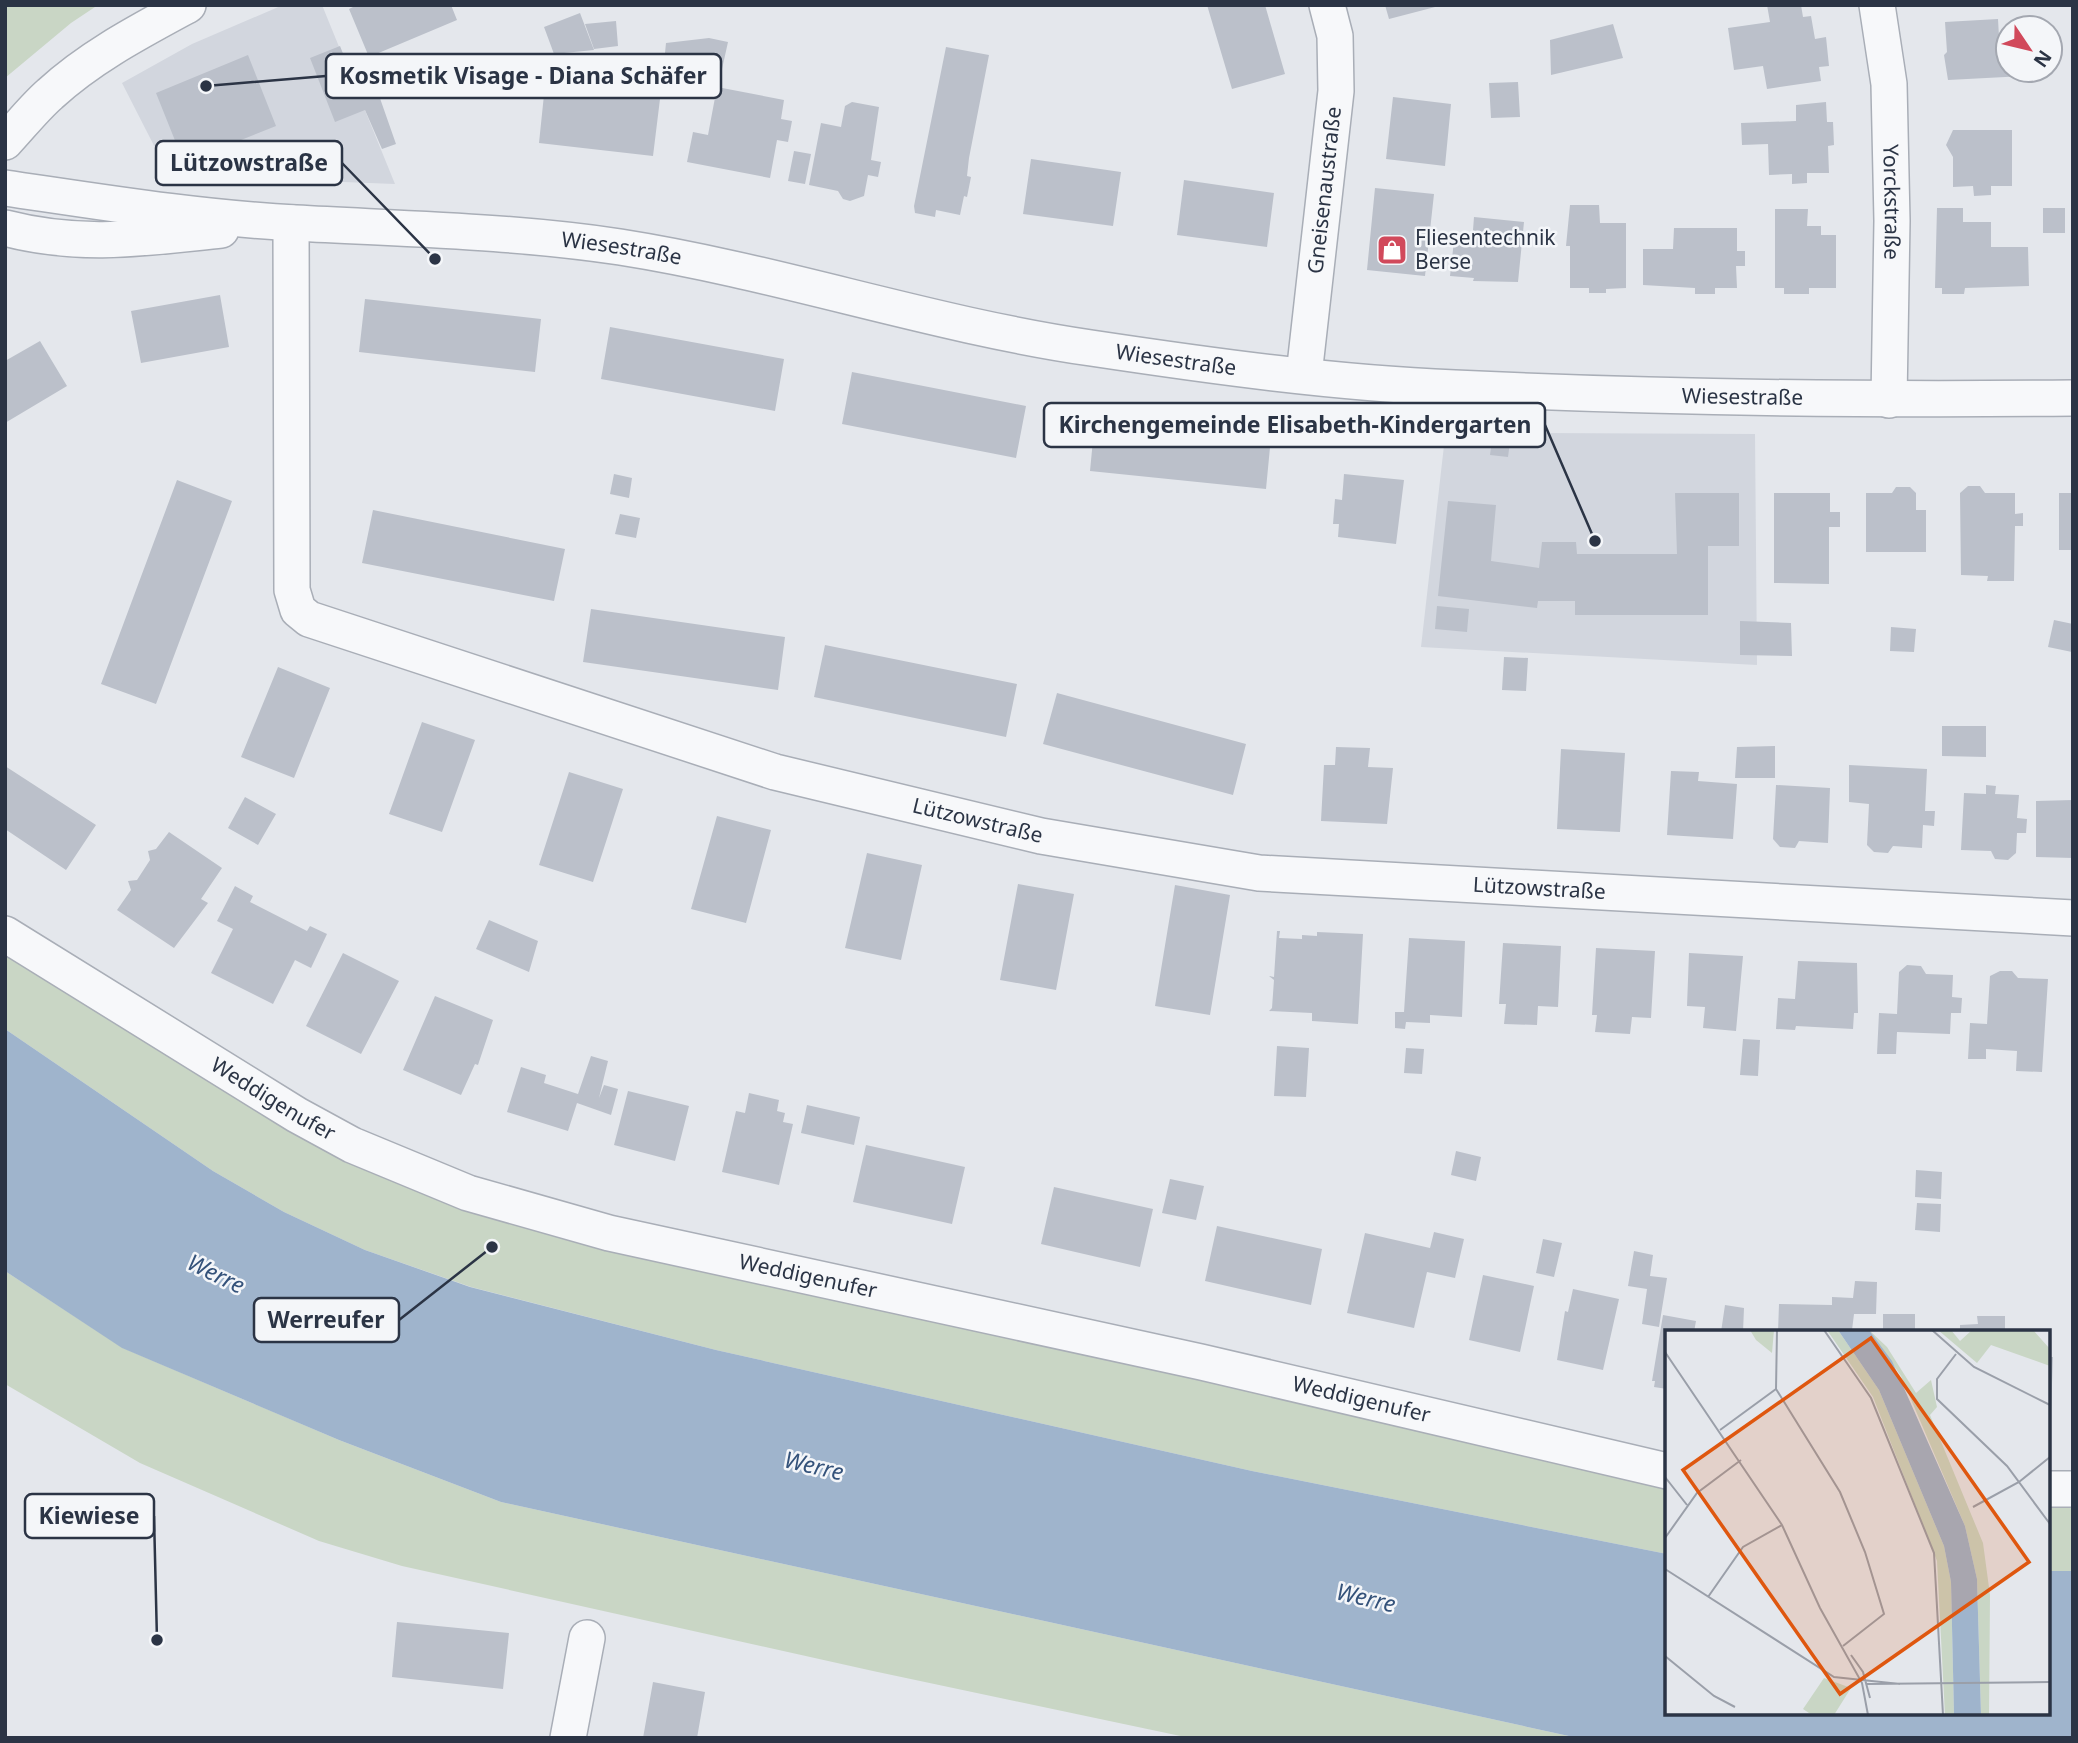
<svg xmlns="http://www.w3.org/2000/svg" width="2078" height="1743" font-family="'Noto Sans',sans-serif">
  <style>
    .built { fill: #d2d6de }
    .green { fill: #c9d6c5 }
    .water { fill: #9fb4cc }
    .building { fill: #bbc0ca }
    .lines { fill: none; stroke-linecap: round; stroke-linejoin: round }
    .minor-casing { stroke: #a9aeb7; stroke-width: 38 }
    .minor { stroke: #f7f8fa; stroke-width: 35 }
    .labels { text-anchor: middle; stroke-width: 5; stroke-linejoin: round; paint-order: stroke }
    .street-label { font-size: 21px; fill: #2b3445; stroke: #f4f6f9 }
    .poi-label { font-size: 21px; fill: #2b3445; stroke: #f4f6f9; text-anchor: start }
    .water-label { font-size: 23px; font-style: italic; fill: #34527a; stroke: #f4f6f9 }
    .inset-road { fill: none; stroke: #9a9fa9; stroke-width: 2 }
    .view { fill: #df570f; fill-opacity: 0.15; stroke: #df570f; stroke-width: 3.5 }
    .inset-edge { fill: none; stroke: #2b3445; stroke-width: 3.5 }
    .leader { fill: none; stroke: #2b3445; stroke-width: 2.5 }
    .callout-dot { fill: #2b3445; stroke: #f4f6f9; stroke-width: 2.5 }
    .callout { fill: #f4f6f9; stroke: #2b3445; stroke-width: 2.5 }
    .callout-label { font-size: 23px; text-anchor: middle; font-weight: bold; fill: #2b3445 }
  </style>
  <rect width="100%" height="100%" fill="#e4e7ec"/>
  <path class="built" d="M283,5H322L395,184L169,175L122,83L192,44Z
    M1446,428L1538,433L1755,434L1757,665L1421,647Z"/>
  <path class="green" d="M5,5H98L71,23L5,78Z
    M5,947L319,1146L1667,1482V1554L1252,1471L716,1350L471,1287L365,1250L284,1212L213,1171L5,1029Z
    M5,1271L123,1348L339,1440L501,1502L1578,1738H1190L873,1671L402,1566L319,1541L140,1463L5,1384Z
    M2073,1502V1571H2048V1503Z"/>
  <path class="water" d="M5,1029L213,1171L284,1212L365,1250L470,1287L716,1350L1252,1471L1667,1554V1713H2048V1571H2073V1738H1578L501,1502L339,1440L122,1348L5,1271Z"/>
  <path class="building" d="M357,5H451L457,20L369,57L349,9Z
    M1207,5H1265L1285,74L1232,89Z
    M1385,5H1439V6L1389,19Z
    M1767,5H1801L1803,17L1811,16L1815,39L1826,37L1829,66L1819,67L1821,81L1767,89L1763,66L1734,70L1728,28L1770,22Z
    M580,13L594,50L554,54L544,27Z
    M1998,19L1999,37L2004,43L2005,55H2008V70H2041V75L1948,80L1944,55L1947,52L1945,22Z
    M616,21L618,46L594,49L585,24Z
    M1613,24L1623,58L1551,75L1550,40Z
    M709,38L728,42L720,78L663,73L666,43Z
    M340,46L358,91L375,84L396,144L382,149L365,110L335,122L310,58Z
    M946,47L989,55L969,158L967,176L971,177L967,197L964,196L960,215L936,210L935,217L915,213L914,206Z
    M248,55L276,126L184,163L156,93Z
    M1518,82L1520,117L1491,118L1489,83Z
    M545,85L660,99L653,156L539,143Z
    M717,87L784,100L781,119L792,121L788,142L777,140L770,178L687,162L693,132L708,135Z
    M1393,97L1451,104L1445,166L1386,159Z
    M852,102L879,107L871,160L881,162L878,177L868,175L864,196L850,201L843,199L838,191L809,185L821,123L841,127L845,106Z
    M1826,102L1827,122H1833L1834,145L1828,146L1829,173H1807V183L1792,184V174L1769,175L1768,144L1742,145L1741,123L1796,121V105Z
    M1953,130H2012V186H1991V195L1974,196L1973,186L1953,187V157L1946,145Z
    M794,151L811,154L805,184L788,181Z
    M1031,159L1121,172L1113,226L1023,214Z
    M1184,180L1274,193L1267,247L1177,235Z
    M1375,188L1434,194L1425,276L1367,270Z
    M1570,205H1599L1600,223H1626V288L1606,289V293H1589V288H1570V246H1566Z
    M1937,208H1963V222H1991V247H2028L2029,286L1965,288L1964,294H1942V288H1935Z
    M2043,208H2065V233H2043Z
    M1775,209H1808L1807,226H1821V235H1836V288H1809V294H1784V288H1775Z
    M1474,217L1524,222L1518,282L1473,281L1474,278L1450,276L1454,241L1472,243Z
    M1674,228H1737V251H1745V266H1736L1737,288H1715V294H1695V288L1643,285V249H1673Z
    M220,295L229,347L141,363L131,311Z
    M365,299L541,319L535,372L359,352Z
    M610,327L784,359L775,411L601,379Z
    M40,341L67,386L5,423V361Z
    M852,372L1026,406L1016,458L842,424Z
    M1095,419L1271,437L1266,489L1090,471Z
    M1492,440L1510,442L1508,457L1490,455Z
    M614,474L632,478L629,498L610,494Z
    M1344,474L1404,480L1396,544L1338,537L1339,524H1333L1335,499L1342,500Z
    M177,480L232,501L156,704L101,684Z
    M1968,486H1980L1985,493H2015V514L2023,513V526H2015L2014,581H1987L1988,576L1961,575L1960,493Z
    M1896,487H1910L1916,493V510H1926V552H1866V493H1892Z
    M1675,493H1739V546H1708V615H1575V601H1538L1537,608L1438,596L1448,501L1496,505L1491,561L1539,568L1542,542H1576L1577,554H1677Z
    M1774,493H1830V512H1840V527H1829V584L1774,583Z
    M2059,493H2073V550H2059Z
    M373,510L565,549L554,601L362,563Z
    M620,514L640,518L636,538L615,534Z
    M1437,606L1469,609L1467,632L1435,629Z
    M591,609L785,637L778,690L583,662Z
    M2054,620L2073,624L2072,652L2048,647Z
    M1740,621L1791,623L1792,656L1740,655Z
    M1891,627L1916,629L1914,652L1890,651Z
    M825,645L1017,684L1006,737L814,697Z
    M1504,657L1528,658L1526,691L1502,690Z
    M278,667L330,688L294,778L241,757Z
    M1057,693L1246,744L1233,795L1043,744Z
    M422,722L475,740L442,832L389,814Z
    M1942,726H1986V757L1942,756Z
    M1775,746V778H1735L1737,747Z
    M1336,747L1370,748L1368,767L1393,768L1387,824L1321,821L1324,765H1335Z
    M1561,749L1625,753L1620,832L1557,829Z
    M1849,765L1927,769L1925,811H1935L1934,826L1923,825L1922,848L1893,846L1888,853L1874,852L1867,845L1869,804L1849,802Z
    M5,766L96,825L66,870L5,829Z
    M1671,771L1699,772L1698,781L1737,784L1733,839L1667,835Z
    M569,772L623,789L593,882L539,865Z
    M1776,785L1830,788L1828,843L1799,841L1795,848L1780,847L1773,839Z
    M1986,785L1996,786L1995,794L2019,795L2017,818L2027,819L2026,833H2017L2016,853L2008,860L1995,859L1991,851L1961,850L1964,793L1986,794Z
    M245,797L276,814L258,845L228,828Z
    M2073,800V858L2036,857V801Z
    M717,816L771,830L746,923L691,909Z
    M169,832L222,868L201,899L208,903L174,948L117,910L131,890L128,881L137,880L150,860L148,851L156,849Z
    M867,853L922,865L901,960L845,948Z
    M1018,884L1074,894L1056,990L1000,980Z
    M1175,885L1230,895L1210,1015L1155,1006Z
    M235,886L253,896L250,902L307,931L310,926L327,934L311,968L295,960L273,1004L211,973L233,929L217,921Z
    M489,920L538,941L529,972L476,949Z
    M1277,931H1280L1279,938L1302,939V935L1317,936V932L1363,934L1358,1024L1312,1021V1013L1269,1011L1272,1008L1274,980L1269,976L1274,977Z
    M1409,938L1465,941L1462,1017L1430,1015V1023L1406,1022L1405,1029L1395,1028V1012H1404Z
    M1503,943L1561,946L1558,1007L1538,1006L1537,1025L1504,1024L1506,1004H1499Z
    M1596,948L1655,951L1651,1018L1632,1017L1630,1034L1595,1032L1597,1015H1592Z
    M343,953L399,981L361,1054L306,1026Z
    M1689,953L1743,956L1736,1031L1703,1028L1705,1007L1687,1006Z
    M1798,961L1857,963L1858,1013H1854L1853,1029L1796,1026L1795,1030L1776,1029L1778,998L1795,999Z
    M1907,965L1921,966L1926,974L1953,975L1952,997L1962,998L1961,1013H1951L1950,1034L1897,1032L1896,1054H1877L1879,1013L1897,1014L1899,972Z
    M2000,971H2012L2018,978L2048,979L2042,1072L2016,1071L2017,1051L1986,1049V1059H1968L1970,1023L1987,1024L1990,976Z
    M435,996L493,1020L478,1065L475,1064L461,1095L403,1070Z
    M1743,1039L1760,1040L1758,1076L1740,1075Z
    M1277,1046L1309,1048L1306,1097L1274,1096Z
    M1406,1048L1424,1049L1422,1074L1404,1073Z
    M591,1056L608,1061L599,1098L604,1085L618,1089L611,1115L577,1103L568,1131L507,1112L521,1067L546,1075L544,1083L578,1094Z
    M628,1091L689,1106L675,1161L614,1145Z
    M749,1093L779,1100L777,1111L785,1113L783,1122L793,1124L779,1185L722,1172L736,1111L745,1113Z
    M807,1105L860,1117L854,1145L801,1133Z
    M866,1145L965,1167L952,1224L853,1202Z
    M1456,1151L1481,1157L1476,1181L1451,1175Z
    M1916,1170L1942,1172L1941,1199L1915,1197Z
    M1170,1179L1204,1186L1196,1220L1162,1213Z
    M1054,1187L1153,1209L1140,1267L1041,1244Z
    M1917,1203L1941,1204L1940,1232L1915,1230Z
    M1217,1226L1322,1249L1311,1305L1205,1281Z
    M1434,1232L1464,1239L1455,1278L1427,1272L1414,1328L1347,1313L1365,1233L1430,1248Z
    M1543,1239L1562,1243L1554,1277L1536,1273Z
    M1634,1251L1653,1255L1650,1276L1667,1278L1659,1327L1642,1324L1647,1289L1628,1286Z
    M1483,1275L1534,1286L1520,1352L1469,1340Z
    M1855,1281L1877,1282L1876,1314H1854L1852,1330L1778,1332L1779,1304L1832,1305V1297L1853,1298Z
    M1573,1289L1619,1299L1603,1370L1557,1360L1565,1311L1568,1312Z
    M1725,1305L1744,1308L1743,1332H1721Z
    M1883,1314H1915V1332H1883Z
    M1663,1315L1696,1321L1694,1332H1667V1389L1654,1387L1655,1381H1652Z
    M1977,1316H2005V1332H1960V1325L1978,1324Z
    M2048,1357H2053L2051,1411H2048Z
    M397,1622L509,1633L503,1689L392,1677Z
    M653,1682L705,1692L697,1738H643Z"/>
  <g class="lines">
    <g class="minor-casing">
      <g id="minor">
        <path id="s1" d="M1877,5L1889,84L1892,221L1889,400"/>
        <path d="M5,142C20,126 34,108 50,94C90,57 140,31 188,5"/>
        <path id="s2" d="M5,188C101,202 199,218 296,223C404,229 513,231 620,247C779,272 932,325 1091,348C1211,366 1334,383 1455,388C1661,398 1867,400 2073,398"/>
        <path id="s3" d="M291,223L292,590L298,610L309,619L775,772L1041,836L1259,873L2073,918"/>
        <path d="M5,228C82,248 144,238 221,230"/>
        <path id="s4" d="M1304,375L1336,91L1335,36L1327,5"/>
        <path id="s5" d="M5,934L297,1115L352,1145L468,1193L609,1233L1201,1362L1667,1471"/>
        <path d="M2048,1489H2073"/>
        <path d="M568,1738L587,1638"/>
      </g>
    </g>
    <use href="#minor" class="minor"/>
  </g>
  <defs>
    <g id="shop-square" transform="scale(1.575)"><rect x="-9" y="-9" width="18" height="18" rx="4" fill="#d1495b" stroke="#f4f6f9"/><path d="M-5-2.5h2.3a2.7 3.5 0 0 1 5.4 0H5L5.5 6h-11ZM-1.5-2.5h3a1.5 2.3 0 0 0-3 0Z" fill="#fff"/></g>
  </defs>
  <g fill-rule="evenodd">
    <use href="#shop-square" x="1392" y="250"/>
  </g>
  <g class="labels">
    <g class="street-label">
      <text dy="7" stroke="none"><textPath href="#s4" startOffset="186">Gneisenaustraße</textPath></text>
      <text dy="7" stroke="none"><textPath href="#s1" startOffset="198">Yorckstraße</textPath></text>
      <text dy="7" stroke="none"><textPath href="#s2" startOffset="620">Wiesestraße</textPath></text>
      <text dy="7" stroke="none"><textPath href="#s2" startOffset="1186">Wiesestraße</textPath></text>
      <text dy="7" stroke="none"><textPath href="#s2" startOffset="1754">Wiesestraße</textPath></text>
      <text dy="7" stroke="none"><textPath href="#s3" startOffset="1101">Lützowstraße</textPath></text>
      <text dy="7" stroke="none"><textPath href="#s3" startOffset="1668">Lützowstraße</textPath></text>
      <text dy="7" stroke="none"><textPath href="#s5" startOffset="315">Weddigenufer</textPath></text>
      <text dy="7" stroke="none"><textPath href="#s5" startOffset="882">Weddigenufer</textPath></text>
      <text dy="7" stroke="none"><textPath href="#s5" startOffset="1449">Weddigenufer</textPath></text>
    </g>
    <g class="poi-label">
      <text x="1415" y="245">Fliesentechnik<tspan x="1415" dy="24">Berse</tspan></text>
    </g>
    <g class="water-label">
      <text transform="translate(216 1274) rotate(26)" y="8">Werre</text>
      <text transform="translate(814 1466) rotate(13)" y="8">Werre</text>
      <text transform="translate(1366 1598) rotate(13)" y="8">Werre</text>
    </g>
  </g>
  <g transform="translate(1665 1330)">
    <rect width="385" height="385" fill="#e4e7ec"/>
    <path d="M85,0H109L107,23L91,10ZM162,0H173L214,60L279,216L286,252L289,385H280L272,231L208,67ZM204,0L222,17L251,63L266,50L272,77L265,85L318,213L325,265L324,385H316L312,249L300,196L236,46ZM273,0H286L295,11L307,0H368L385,19V36L326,15L312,33ZM159,348L186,358L169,385H147L138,379Z" fill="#c9d6c5"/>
    <path d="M173,0H204L227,31L300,196L312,249L316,385H289L286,252L279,216L214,60Z" fill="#9fb4cc"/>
    <path class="inset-road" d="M159,0L206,68L269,223L278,385M267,0L309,37L385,75M0,22L117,195L155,278L197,353L203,385M291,24L272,49V69L342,136L385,194M111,59L175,162L200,222L219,284L178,316M55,100L111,59L112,0M0,147L22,175M308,177L354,152L385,127M0,208L32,163L76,130M0,239L169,347L235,354M43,267L78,217L117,195M186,325L198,342L205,368M0,326L49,366L70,377M202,354L385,352"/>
    <path class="view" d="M206,8L364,232L175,364L18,140Z"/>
    <rect width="385" height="385" class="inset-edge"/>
  </g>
  <path class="leader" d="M206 86L326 76M435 259L342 163M1595 541L1545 425M492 1247L399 1320M157 1640L154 1516"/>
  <g class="callout-dot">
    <circle cx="206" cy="86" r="7"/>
    <circle cx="435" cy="259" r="7"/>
    <circle cx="1595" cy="541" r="7"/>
    <circle cx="492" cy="1247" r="7"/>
    <circle cx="157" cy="1640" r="7"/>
  </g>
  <g class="callout">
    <rect x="326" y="54" width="395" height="44" rx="7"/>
    <rect x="156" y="141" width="186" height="44" rx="7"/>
    <rect x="1044" y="403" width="501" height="44" rx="7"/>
    <rect x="254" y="1298" width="145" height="44" rx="7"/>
    <rect x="25" y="1494" width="129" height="44" rx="7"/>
  </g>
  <g class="callout-label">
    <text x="523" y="84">Kosmetik Visage - Diana Schäfer</text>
    <text x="249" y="171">Lützowstraße</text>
    <text x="1295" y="433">Kirchengemeinde Elisabeth-Kindergarten</text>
    <text x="326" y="1328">Werreufer</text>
    <text x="89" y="1524">Kiewiese</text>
  </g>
  <rect width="2078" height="1743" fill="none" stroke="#2b3445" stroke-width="14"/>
  <g transform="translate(2029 49) rotate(125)"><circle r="33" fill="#f4f6f9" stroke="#a4a8b1" stroke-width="2"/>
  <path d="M0-5L12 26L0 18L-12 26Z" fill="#d1495b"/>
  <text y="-10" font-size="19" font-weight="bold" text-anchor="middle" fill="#2b3445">N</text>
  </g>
</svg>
